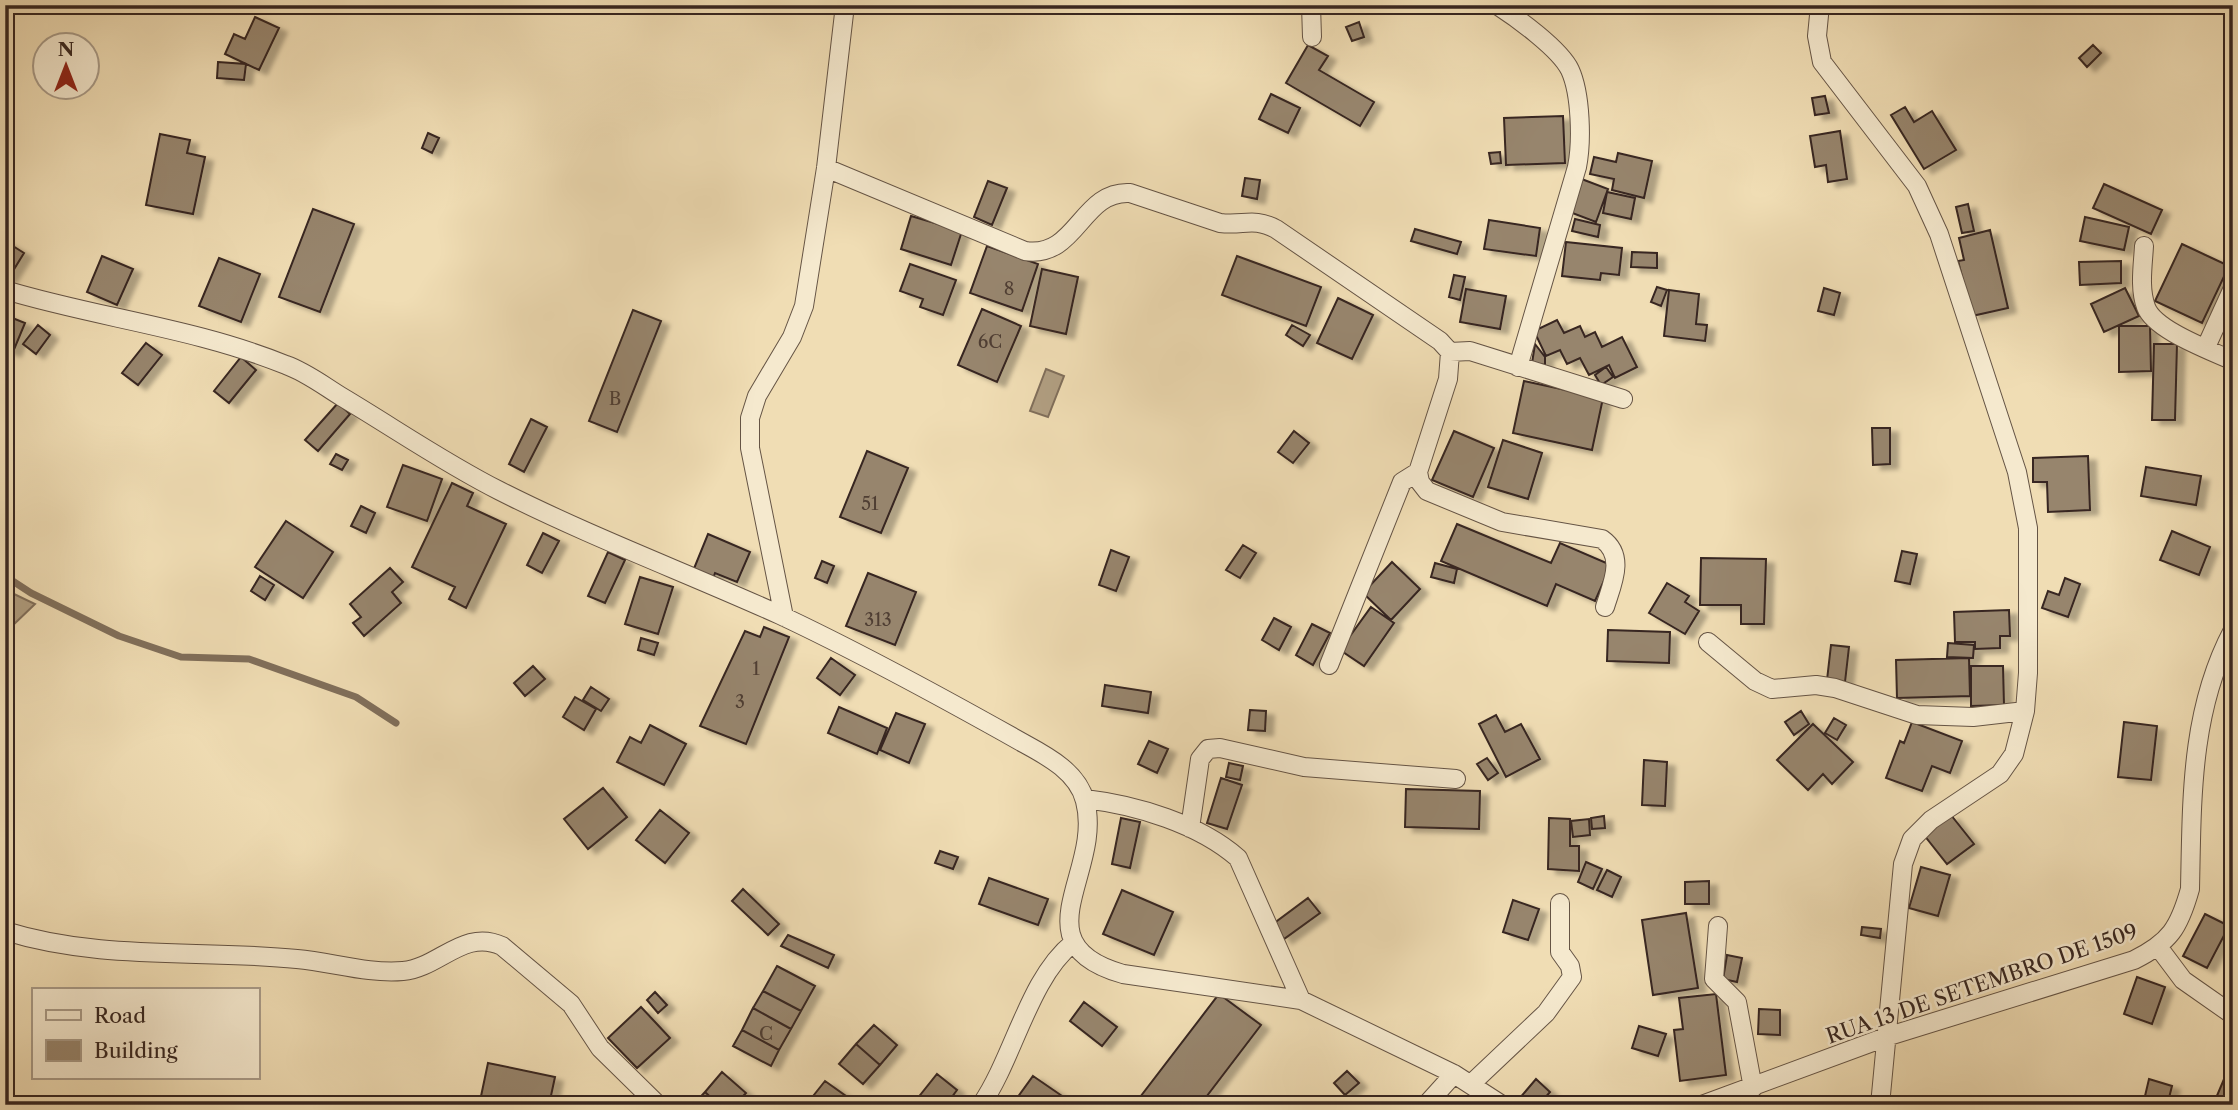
<svg xmlns="http://www.w3.org/2000/svg" width="2238" height="1110" font-family="'Libre Caslon Text',serif">
  <style>
    .green { fill: #d1be9b; stroke: #84725e; stroke-width: 2 }
    .water { fill: #b19f82; stroke: #806f5b; stroke-width: 2 }
    .lines { fill: none; stroke-linecap: round; stroke-linejoin: round }
    .stream { stroke: #806f5b; stroke-width: 7 }
    .building { fill: #97856d; stroke: #372620; stroke-width: 2; filter: url(#shadow) }
    .street-casing { stroke: #655445; stroke-width: 20 }
    .street { stroke: #f5e9ce; stroke-width: 18 }
    .labels { text-anchor: middle; stroke-width: 5; stroke-linejoin: round; paint-order: stroke }
    .number-label { font-size: 18px; fill: #4f3e33 }
    .street-label { font-size: 21px; fill: #372620; stroke: #f5e9ce }
  </style>
  <defs>
    <filter id="shadow"><feDropShadow dx="8" dy="4.5" stdDeviation="2" flood-color="#0004"/></filter>
  </defs>
  <rect width="100%" height="100%" fill="#f0ddb4"/>
  <filter id="stains"><feTurbulence type="fractalNoise" baseFrequency=".00286" numOctaves="4"/><feColorMatrix values="0 0 0 0 .2 0 0 0 0 .09 0 0 0 0 .02 0 0 0 .5 -.17"/></filter>
  <radialGradient id="worn" r=".72"><stop offset=".6" stop-color="#630" stop-opacity="0"/><stop offset="1" stop-color="#630" stop-opacity=".3"/></radialGradient>
  <path class="green" d="M289,1096L300,1105H5V1098Z"/>
  <path class="water" d="M1046,369L1064,376L1048,417L1030,411Z
    M14,594L35,604L11,627L5,621V602Z"/>
  <g class="lines">
    <path class="stream" d="M5,576L31,593L119,636L181,657L249,659L356,697L396,723"/>
  </g>
  <path class="building" d="M255,17L279,28L259,70L225,54L234,34L245,39Z
    M1359,22L1364,37L1352,41L1346,27Z
    M1308,45L1328,56L1319,70L1374,102L1360,126L1286,83Z
    M2093,45L2101,53L2087,67L2079,58Z
    M218,62L246,64L244,80L217,78Z
    M1271,94L1300,108L1288,133L1259,119Z
    M1825,96L1829,113L1815,115L1812,98Z
    M1905,107L1914,122L1932,111L1956,150L1924,169L1891,115Z
    M1563,116L1565,163L1506,165L1504,118Z
    M1840,131L1847,179L1828,182L1826,165L1815,167L1810,136Z
    M428,133L439,138L432,153L422,148Z
    M160,134L190,140L187,153L205,157L193,214L146,205Z
    M1500,152L1501,163L1491,164L1489,153Z
    M1618,153L1652,161L1644,198L1612,190L1614,179L1590,174L1594,157L1616,162Z
    M1245,178L1260,180L1257,199L1242,196Z
    M1579,178L1608,189L1596,222L1567,211Z
    M988,181L1007,188L992,225L974,217Z
    M2104,184L2162,210L2151,234L2093,208Z
    M1607,192L1635,198L1631,219L1603,213Z
    M1968,204L1974,231L1962,233L1956,207Z
    M313,209L354,224L320,312L279,297Z
    M911,216L962,231L951,265L901,249Z
    M2085,217L2129,227L2124,250L2080,241Z
    M1575,219L1600,225L1598,237L1572,231Z
    M1489,220L1540,228L1536,256L1484,249Z
    M1415,229L1461,242L1457,254L1411,241Z
    M1990,230L2008,308L1972,316L1958,261L1964,260L1959,238Z
    M5,241L24,253L8,279L5,277Z
    M1566,242L1622,248L1619,275L1601,273L1600,280L1562,276Z
    M2182,244L2229,266L2202,323L2155,301Z
    M987,246L1038,264L1022,311L970,293Z
    M1632,252L1657,253V268L1631,267Z
    M102,256L133,269L117,305L87,292Z
    M1237,256L1321,287L1306,326L1222,295Z
    M219,258L260,274L241,322L199,306Z
    M2121,261V283L2080,285L2079,262Z
    M910,264L956,280L943,315L920,307L923,299L900,291Z
    M1042,269L1078,277L1066,334L1030,326Z
    M1454,275L1465,277L1460,300L1449,297Z
    M1657,287L1667,290L1661,306L1651,302Z
    M1824,288L1840,293L1834,315L1818,311Z
    M2125,288L2139,316L2104,332L2091,304Z
    M1466,289L1506,296L1500,329L1460,322Z
    M1669,290L1699,294L1696,324L1707,325L1705,341L1664,336Z
    M1338,298L1373,315L1352,359L1317,343Z
    M982,309L1021,326L997,382L958,365Z
    M633,310L661,321L617,432L589,421Z
    M5,315L25,323L13,352L5,349Z
    M1557,320L1564,333L1580,326L1585,337L1595,332L1602,347L1622,337L1637,367L1615,378L1609,365L1589,375L1580,358L1567,364L1560,350L1546,356L1534,331Z
    M38,325L50,335L36,354L23,344Z
    M1292,325L1310,335L1303,346L1286,335Z
    M2119,326H2150L2151,371L2119,372Z
    M146,343L162,355L138,385L122,373Z
    M1535,344L1545,357V365L1532,363Z
    M2154,344H2177L2175,420H2152Z
    M241,357L256,370L229,403L214,391Z
    M1606,367L1613,377L1601,385L1595,375Z
    M1524,381L1603,398L1592,450L1513,433Z
    M338,403L350,414L318,451L305,440Z
    M531,419L547,427L524,472L509,464Z
    M1872,428H1890V464L1873,465Z
    M1294,431L1309,443L1293,463L1278,452Z
    M1454,431L1494,448L1473,497L1432,480Z
    M1503,440L1542,453L1528,499L1488,487Z
    M867,451L908,468L881,533L840,517Z
    M336,454L348,460L342,470L330,464Z
    M2088,456L2090,510L2048,512L2047,482H2033V458Z
    M403,465L442,479L427,521L387,507Z
    M2146,467L2201,476L2196,505L2141,496Z
    M452,483L473,493L467,506L506,524L466,608L449,599L455,587L412,567Z
    M361,506L375,513L366,533L351,526Z
    M286,521L333,552L303,598L255,567Z
    M1457,524L1551,563L1560,543L1611,565L1595,601L1556,584L1547,606L1441,561Z
    M2172,531L2210,547L2199,575L2160,560Z
    M543,533L559,541L542,573L527,565Z
    M708,534L750,552L737,582L715,573L713,579L693,571Z
    M1243,545L1256,553L1240,578L1226,570Z
    M1111,550L1129,557L1116,591L1099,585Z
    M1902,551L1917,554L1910,584L1895,581Z
    M608,552L625,560L605,603L588,596Z
    M1701,558L1766,559L1764,624H1741V605H1700Z
    M822,561L834,566L827,583L815,578Z
    M1392,562L1420,589L1391,620L1363,593Z
    M1435,563L1457,569L1454,583L1431,577Z
    M390,568L403,582L392,592L401,603L364,636L353,623L361,617L350,604Z
    M868,573L916,592L895,645L846,626Z
    M260,576L274,585L265,600L251,591Z
    M640,577L673,587L658,634L625,624Z
    M2065,578L2080,584L2068,617L2042,608L2048,591L2059,595Z
    M1667,583L1689,596L1685,602L1699,611L1685,634L1649,613Z
    M1371,607L1394,623L1364,666L1340,650Z
    M2009,610L2010,636H2000V648L1975,649V642H1955L1954,612Z
    M1274,618L1291,627L1279,650L1262,640Z
    M1312,624L1330,633L1313,665L1296,655Z
    M764,627L789,637L746,744L700,726L745,631L760,637Z
    M1608,630L1670,632L1669,663L1607,661Z
    M641,638L658,643L654,655L638,650Z
    M1948,643L1974,645L1973,658L1947,657Z
    M1831,645L1849,647L1845,682L1827,680Z
    M831,658L855,675L840,695L817,678Z
    M1969,658L1970,696L1897,698L1896,660Z
    M533,666L545,679L525,696L514,683Z
    M1971,666H2003L2004,705L1971,706Z
    M1105,685L1151,692L1148,713L1102,706Z
    M591,687L609,699L601,711L583,700Z
    M575,697L596,709L584,730L563,717Z
    M839,707L887,728L877,754L828,733Z
    M1250,710L1266,711L1265,731L1248,730Z
    M1801,711L1809,724L1794,735L1785,722Z
    M896,713L925,724L909,763L880,750Z
    M1496,715L1505,732L1521,724L1540,759L1506,777L1479,724Z
    M1834,718L1846,725L1837,740L1825,733Z
    M1912,722L1962,741L1950,773L1932,766L1922,791L1886,778L1900,741L1904,743Z
    M2124,722L2157,726L2151,780L2118,777Z
    M1813,724L1853,762L1832,784L1823,774L1808,790L1777,760Z
    M650,725L686,744L664,785L617,762L630,737L641,743Z
    M1149,741L1168,749L1157,773L1138,764Z
    M1487,758L1498,773L1488,780L1477,764Z
    M1644,760L1667,762L1665,806L1642,805Z
    M1229,763L1243,766L1240,780L1226,777Z
    M1221,778L1242,785L1227,829L1207,823Z
    M603,788L627,817L588,849L564,819Z
    M1406,789L1480,791L1479,829L1405,827Z
    M660,810L689,833L665,863L636,840Z
    M1951,815L1974,844L1947,864L1924,835Z
    M1604,816L1605,828L1592,829L1591,818Z
    M1121,818L1140,822L1130,868L1112,864Z
    M1549,818L1570,819V846H1579V871L1548,869Z
    M1589,819L1590,835L1573,837L1571,821Z
    M940,851L958,857L953,869L935,863Z
    M1586,862L1602,869L1593,889L1578,882Z
    M1921,867L1950,875L1938,916L1909,908Z
    M1607,870L1621,877L1612,897L1597,890Z
    M989,878L1048,899L1038,925L979,904Z
    M1709,881V904H1685V882Z
    M743,889L779,924L768,935L732,901Z
    M1122,890L1173,912L1154,955L1103,934Z
    M1308,898L1320,913L1284,939L1273,924Z
    M1513,900L1539,909L1528,940L1503,932Z
    M1686,913L1698,988L1653,995L1642,920Z
    M2205,914L2229,926L2207,968L2183,956Z
    M1862,927L1881,929L1880,938L1861,935Z
    M788,935L834,955L828,968L781,946Z
    M1727,955L1742,958L1737,982L1723,979Z
    M777,966L815,986L801,1011L763,991Z
    M2137,977L2165,987L2152,1024L2124,1014Z
    M763,991L801,1011L791,1029L753,1008Z
    M655,992L667,1005L658,1013L647,1000Z
    M1219,994L1261,1025L1200,1105H1134Z
    M1716,994L1726,1075L1680,1081L1674,1030L1683,1029L1679,998Z
    M1084,1002L1117,1027L1102,1046L1070,1021Z
    M641,1007L670,1038L637,1068L608,1038Z
    M753,1008L791,1029L779,1050L742,1030Z
    M1759,1009L1780,1010V1035L1758,1034Z
    M874,1025L897,1045L880,1065L856,1044Z
    M1639,1026L1666,1034L1658,1056L1632,1048Z
    M742,1030L779,1050L771,1066L733,1046Z
    M856,1044L880,1065L863,1084L839,1064Z
    M2233,1058V1105H2213Z
    M488,1063L555,1077L549,1105H498L480,1101Z
    M1347,1071L1359,1083L1345,1095L1334,1083Z
    M722,1072L746,1093L735,1105H719L705,1092Z
    M937,1074L957,1090L946,1105H925L917,1099Z
    M1033,1076L1065,1098L1061,1105H1012Z
    M1536,1079L1550,1092L1539,1105H1526L1519,1099Z
    M2149,1079L2172,1086L2168,1102L2145,1096Z
    M825,1081L846,1096L839,1105H806Z
    M705,1092L719,1105H693Z"/>
  <g class="lines">
    <g class="street-casing">
      <path id="street" d="M1311,5L1312,37
        M1497,5C1517,18 1560,49 1570,70C1581,94 1582,142 1577,167L1518,367
        M1820,5L1817,36L1822,62L1917,186L1939,234L2017,472L2028,528V673L2025,711L2014,754L2000,774L1931,820L1912,839L1903,864L1880,1105
        M826,168L1025,251C1077,259 1081,190 1130,193L1220,223C1244,226 1253,217 1276,229L1440,341L1450,352L1448,379L1418,472L1420,482L1427,491L1502,522L1602,539C1626,556 1612,584 1605,607
        M2144,246C2143,265 2139,288 2146,307C2154,330 2210,350 2233,361
        M5,290C98,318 195,328 286,365C306,372 324,386 342,397C394,428 446,464 500,491C591,537 687,573 780,615C863,654 945,699 1025,744C1049,757 1078,773 1085,801C1104,872 1017,944 1123,974L1301,1000L1454,1074L1502,1105
        M2206,347L2233,288
        M1450,352L1470,351L1623,399
        M784,617L750,448V418L757,396L792,337L804,306L826,168L845,5
        M1708,642L1755,681L1772,689L1816,685L1835,688L1917,715L1973,717L2025,711
        M1329,665L1402,482L1418,472
        M1085,799C1137,805 1199,824 1238,858L1301,1000
        M1190,828L1200,759L1208,749L1220,748L1304,767L1456,779
        M1718,926L1714,979L1737,1002L1753,1088
        M5,931C101,961 199,949 297,959C332,962 367,974 403,971C439,968 464,928 502,946L571,1004L600,1048L658,1105
        M2159,948L2183,980L2233,1015
        M1471,1084L1546,1013L1572,977L1570,966L1560,952V903
        M981,1105C1014,1057 1029,978 1073,943
        M1426,1105L1454,1074
        M1702,1105L1886,1037L2134,960C2170,942 2179,928 2190,889C2192,799 2190,711 2233,630"/>
    </g>
    <use href="#street" class="street"/>
  </g>
  <g class="labels">
    <g class="number-label">
      <text x="1009" y="295">8</text>
      <text x="990" y="348">6C</text>
      <text x="615" y="405">B</text>
      <text x="870" y="510">51</text>
      <text x="878" y="626">313</text>
      <text x="756" y="675">1</text>
      <text x="740" y="708">3</text>
      <text x="766" y="1040">C</text>
    </g>
    <g class="street-label">
      <text transform="translate(1982 984) rotate(-19)" y="7">RUA 13 DE SETEMBRO DE 1509</text>
    </g>
  </g>
  <rect width="2238" height="1110" fill="none" stroke="#f0ddb4" stroke-width="28"/>
  <rect x="7" y="7" width="2224" height="1096" fill="none" stroke="#372620" stroke-width="3.5"/>
  <rect x="14" y="14" width="2210" height="1082" fill="none" stroke="#372620" stroke-width="2"/>
  <rect x="32" y="988" width="228" height="91" fill="#f5e9ce" stroke="#a99b88" stroke-width="2"/>
  <rect x="46" y="1010" width="35" height="10" fill="#f5e9ce" stroke="#a99b88" stroke-width="2"/>
  <text x="94" y="1023" font-size="21" fill="#372620">Road</text>
  <rect x="46" y="1040" width="35" height="21" fill="#97856d" stroke="#a99b88" stroke-width="2"/>
  <text x="94" y="1058" font-size="21" fill="#372620">Building</text>
  <g transform="translate(66 66)"><circle r="33" fill="#f5e9ce" stroke="#a99b88" stroke-width="2"/>
  <path d="M0-5L12 26L0 18L-12 26Z" fill="#8f2418"/>
  <text y="-10" font-size="19" font-weight="bold" text-anchor="middle" fill="#372620">N</text>
  </g>
  <rect width="100%" height="100%" filter="url(#stains)"/>
  <rect width="100%" height="100%" fill="url(#worn)"/>
</svg>
